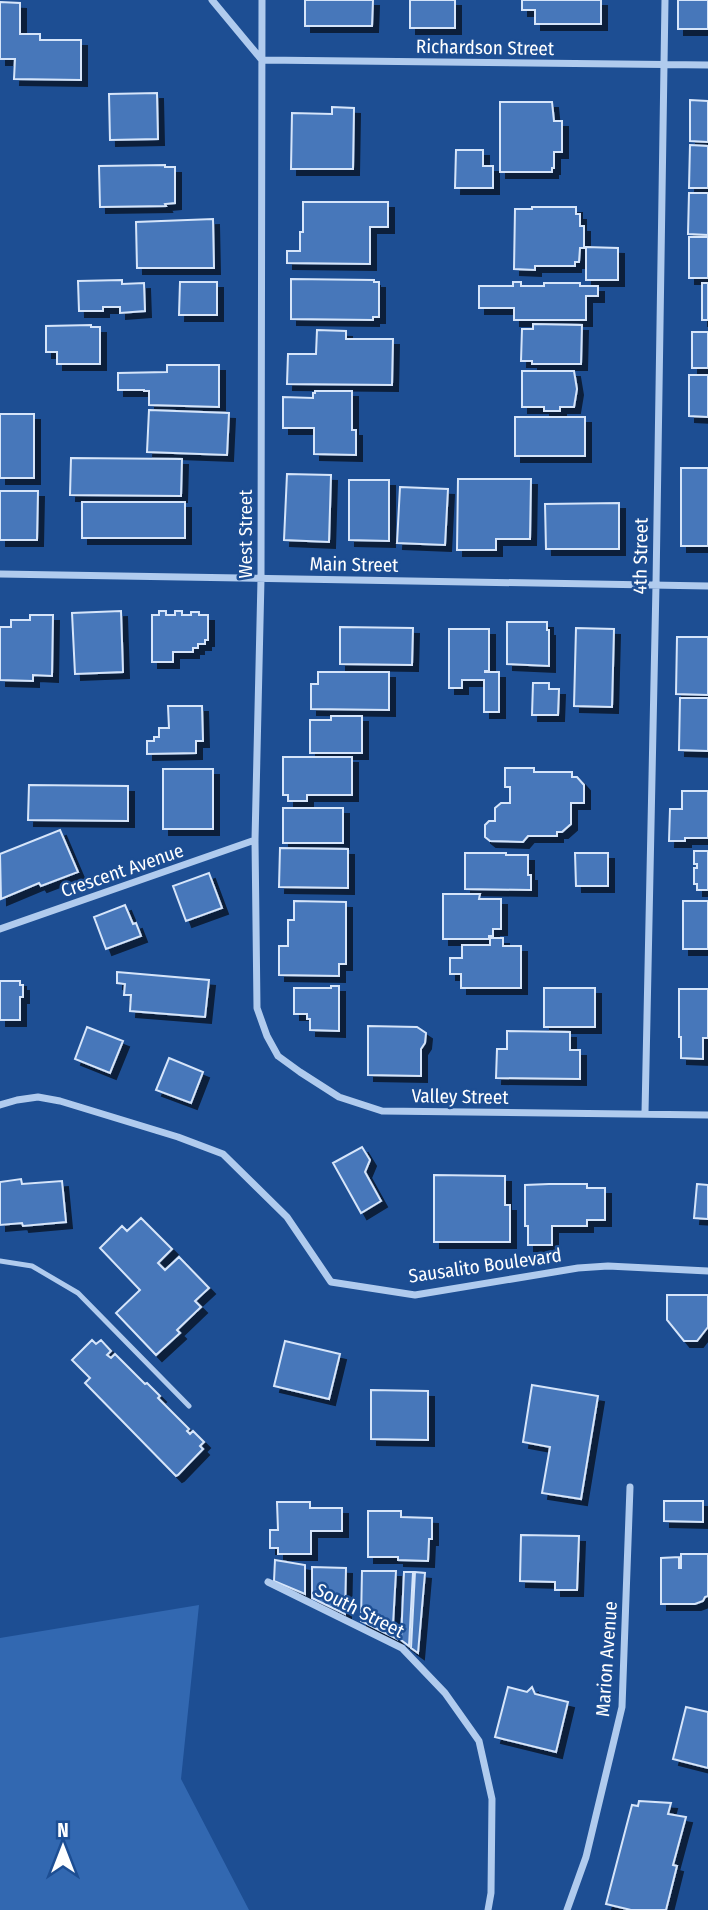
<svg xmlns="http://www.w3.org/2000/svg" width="708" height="1910" font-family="'Fira Sans Condensed',sans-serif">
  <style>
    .green { fill: #3268b1 }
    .building { fill: #4677ba; stroke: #d6e5fa; stroke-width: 2; filter: url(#shadow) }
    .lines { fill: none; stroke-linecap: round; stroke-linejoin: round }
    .lane { stroke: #b0cbee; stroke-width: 5 }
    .street { stroke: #b0cbee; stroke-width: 7 }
    .labels { text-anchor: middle; stroke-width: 5; stroke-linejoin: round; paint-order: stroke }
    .street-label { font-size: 19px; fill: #fff; stroke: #1d4e93 }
  </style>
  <defs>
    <filter id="shadow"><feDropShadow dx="6" dy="6" stdDeviation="0" flood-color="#0009"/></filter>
  </defs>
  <rect width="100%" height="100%" fill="#1d4e93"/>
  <path class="green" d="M199,1605L181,1779L249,1910H0V1638Z"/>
  <path class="building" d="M305,0H373L372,26H305Z
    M410,0H455V28H410Z
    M522,0H601V24H535V10H522Z
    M678,0H708V29H678Z
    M0,2L20,3V34H40V40H81V80L14,79L15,59H0Z
    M157,93L158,139L110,140L109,94Z
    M690,100L708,101V142L690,141Z
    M500,102H552L554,121H562V152H554V168H552V172H500Z
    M332,107L354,108L353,169H291L292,113L332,114Z
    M690,145L708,146V188H689Z
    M456,150H483V166H493V188H455Z
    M165,165V167H175V203L165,204L166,206L100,207L99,166Z
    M689,193H708V235L688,234Z
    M303,202H388V227H370V264L287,263V251H300V232H303Z
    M532,207H576V214H580V226H584V248H580L579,262H575V266H535V270L514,269L515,209H532Z
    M213,219L214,268H137L136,222Z
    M689,237H708V278H689Z
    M586,247L618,248V280H586Z
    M291,279L374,280V282H379V317H373V320L291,319Z
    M122,280V284L144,283L145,311L120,313V307H103V311H79L78,281Z
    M180,282H217V315H179Z
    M513,282H521V286H544V283H580V286H598V296H586V320H514V308H479V286H513Z
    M702,283H708V320H702Z
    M533,324L582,325L581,364H532V361H521L522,329H533Z
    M91,325V327H100V364H57V352H46V326Z
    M317,330L346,331V339H393L392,385L287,384L288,354H316Z
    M692,332H708V368H692Z
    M167,365H219V407L149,405V391H144V390H118V373L167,372Z
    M522,371H574L577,389L574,407H560V411H544V407H522Z
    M689,375H708V417L689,416Z
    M315,391H352V430H356V455L314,454V428H283V397L313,398V393H315Z
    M149,410L229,413L227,455L147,452Z
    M0,414H34V478H0Z
    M515,417H585V456H515Z
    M71,458L182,459L181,496L70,495Z
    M681,468H708V546H681Z
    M287,474L331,475L329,542L284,540Z
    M458,479H531L530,539H496V550H457Z
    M349,480H389V541L349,540Z
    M400,487L448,489L445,545L397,543Z
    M0,491H38L37,540H0Z
    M82,502H185V538H82Z
    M619,503V549H546L545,504Z
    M121,611L123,672L75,674L72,613Z
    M159,611H166V615H175V611H182V615H191V612H199V615H208V640H205V644H198V648H193V652H173V662H152V615H159Z
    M30,615H53L52,676L33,675V681L0,680V627H11V620H30Z
    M507,622H547V630H549V666L507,664Z
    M340,627L413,628L412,665L340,664Z
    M576,628L614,629L612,707L574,706Z
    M449,629H489V671H485V672H499V712H484V680H462V688H449Z
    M677,637H708V695L676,694Z
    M318,672H389V710L311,709V684H318Z
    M533,683H549V689H559L558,715H532Z
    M680,698H708V751L679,750Z
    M168,706H202L203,741H196V753L147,754V741H154V737H159V728H169Z
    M331,716H362V753H310V720H331Z
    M283,757H352V795H307V801H288V795H283Z
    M505,768H534V772H572V777H577L584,785V803H571V824L562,832H557V836H528L523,842L490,841L485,837V825L489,821H495V808L501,803H510V787H505Z
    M163,769H213V829H163Z
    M29,785L128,786V821L28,820Z
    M682,791H708V838H685V841H669L670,809H682Z
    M283,808H343V843H283Z
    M60,830L78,872L41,886L39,883L1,899L0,854Z
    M280,848L348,849V888L279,887Z
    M694,851H708V890H697V884H694V868H697V864H694Z
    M465,853H506V855H528V875H531V890L465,889Z
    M575,853H608V886H576Z
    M209,873L222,908L186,921L173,886Z
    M443,894H480L479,899H501V929H493V936H489V939H443Z
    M294,901L346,902V964H339V976L279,975V946H288V920H294Z
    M683,901H708V949H683Z
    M125,905L133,924L136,923L141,936L106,949L94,917Z
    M490,938H503V946H521V988H461V974H450V958H462V945H490Z
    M117,972L209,980L205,1017L130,1011L131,995H124L125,984L117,983Z
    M0,981H20V985H23V997H20V1020H0Z
    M331,986H339V1031L310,1030V1019H307V1014H294V988H331Z
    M544,988H595V1027H544Z
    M679,989H708V1038H703V1059L681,1058V1037H679Z
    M368,1026L417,1027L426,1033L425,1043L421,1049V1076L368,1075Z
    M87,1027L123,1041L110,1073L75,1059Z
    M507,1031L570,1032V1050H580V1079L496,1078L497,1049H507Z
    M169,1058L203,1072L191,1103L156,1090Z
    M362,1147L370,1160L365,1172L381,1201L361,1213L333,1163Z
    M434,1175L505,1176V1205H510V1242H434Z
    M21,1179L22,1184L62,1181L66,1222L23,1226L22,1223L0,1225V1182Z
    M549,1184H587V1188H605V1220H587V1226H552V1245H528V1226H525V1185Z
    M697,1184L708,1185V1219L694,1218Z
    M141,1218L172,1249L158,1263L165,1270L179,1257L209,1288L195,1301L201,1307L177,1330L180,1333L156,1355L116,1313L140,1290L100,1248L122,1226L127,1231Z
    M667,1295H708V1327L697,1341H684L667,1320Z
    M92,1340L96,1344L101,1340L111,1351L107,1355L111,1358L115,1354L145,1384L147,1383L160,1396L158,1398L189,1429L187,1431L190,1434L193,1431L204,1442L200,1446L203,1449L178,1475L176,1476L85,1383L90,1378L72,1360Z
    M285,1341L340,1354L329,1399L274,1386Z
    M532,1385L598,1396L581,1499L542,1493L550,1447L523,1442Z
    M371,1390L428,1391V1440L371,1439Z
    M664,1501H703V1522L664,1521Z
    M277,1502H310V1508H342V1531H311V1554H278V1548H270V1530H278Z
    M368,1511H401V1517L432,1518V1539H429L428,1561L398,1560V1557H368Z
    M521,1535L579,1536L577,1590H555V1582L520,1581Z
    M681,1554H708V1596L705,1597L703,1601L695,1604H661V1558L679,1557V1568H681Z
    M275,1560L305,1565V1594L274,1581Z
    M312,1567L346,1568L345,1614L312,1598Z
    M362,1571H396L393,1625H397V1639L361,1621Z
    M404,1572H413L409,1646L401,1640Z
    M415,1572L425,1573L418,1653L411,1648Z
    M508,1687L527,1692L532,1687L535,1694L568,1702L556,1752L495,1737Z
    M686,1707L708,1712V1768L673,1759Z
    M639,1801L671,1803L668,1814L686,1817L673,1865L677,1866L666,1910H631L606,1904L632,1805L638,1806Z"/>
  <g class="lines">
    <path class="lane" d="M0,1261L32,1266L78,1293L189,1406"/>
    <path class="street" d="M212,0L261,59
      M262,0L261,579L255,840L257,1008L267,1036L278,1056L300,1072L339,1097L382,1111L708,1115
      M262,60L708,65
      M0,574L708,586
      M0,929L255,840
      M0,1105L17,1100L38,1097L60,1101L178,1137L223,1154L287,1217L331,1282L415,1295L578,1268L608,1266L708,1271
      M645,1113L656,585L665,0
      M268,1582L402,1648L445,1693L479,1741L492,1799L491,1893L488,1910
      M567,1910L586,1857L622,1707L630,1487"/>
  </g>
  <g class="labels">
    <g class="street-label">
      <text transform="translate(485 47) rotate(1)" y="7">Richardson Street</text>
      <text transform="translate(245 534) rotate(-90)" y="7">West Street</text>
      <text transform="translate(640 556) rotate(-89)" y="7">4th Street</text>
      <text transform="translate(354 564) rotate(1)" y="7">Main Street</text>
      <text transform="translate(122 870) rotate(-19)" y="7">Crescent Avenue</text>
      <text transform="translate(460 1096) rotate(1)" y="7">Valley Street</text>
      <text transform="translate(485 1265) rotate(-8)" y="7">Sausalito Boulevard</text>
      <text transform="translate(360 1610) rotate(27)" y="7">South Street</text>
      <text transform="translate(606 1659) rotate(-86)" y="7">Marion Avenue</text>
    </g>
  </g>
  <g transform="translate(63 1847)" stroke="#1d4e93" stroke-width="5" paint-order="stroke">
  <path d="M0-5L12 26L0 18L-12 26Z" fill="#ffffff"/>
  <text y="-10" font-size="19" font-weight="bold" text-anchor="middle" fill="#ffffff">N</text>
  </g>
</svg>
